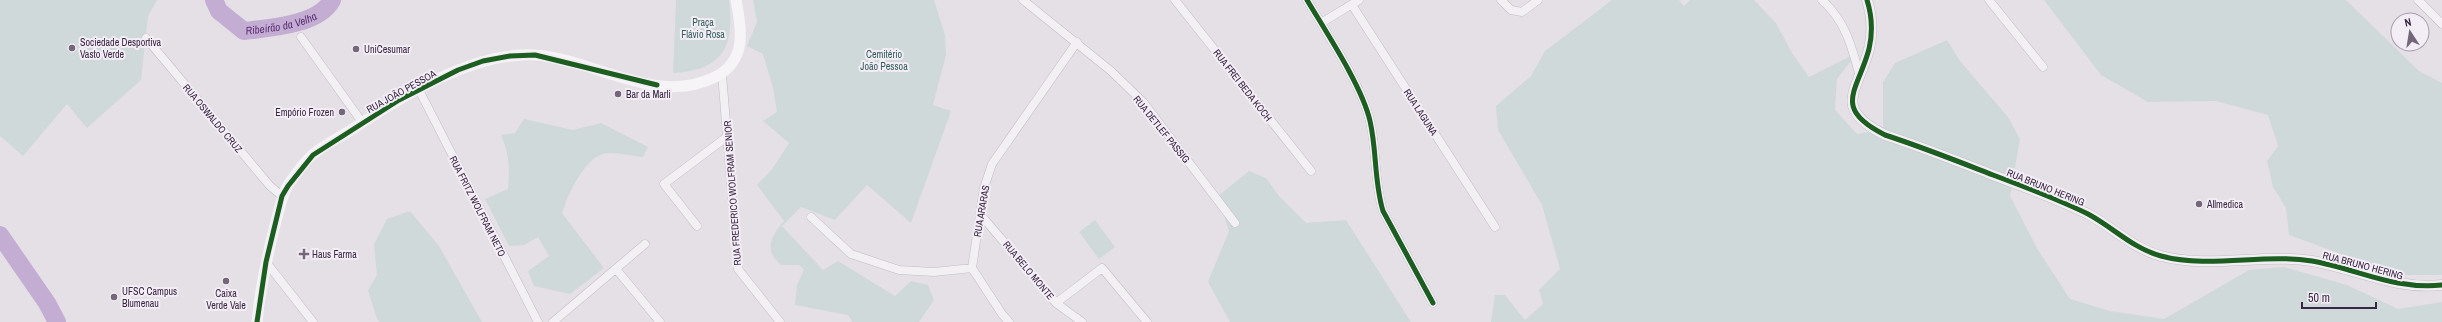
<svg xmlns="http://www.w3.org/2000/svg" width="2442" height="322" font-family="'Archivo Narrow',sans-serif">
  <style>
    .green { fill: #d0d9da }
    .lines { fill: none; stroke-linecap: round; stroke-linejoin: round }
    .river { stroke: #c4add3; stroke-width: 18 }
    .minor-casing { stroke: #c1bdc4; stroke-width: 9 }
    .tertiary-casing { stroke: #c1bdc4; stroke-width: 11 }
    .minor { stroke: #f2f0f3; stroke-width: 8 }
    .tertiary { stroke: #f2f0f3; stroke-width: 10 }
    .secondary { stroke: #f6f4f6; stroke-width: 11 }
    .cycleway-casing { stroke: #f3edf6; stroke-width: 8 }
    .cycleway { stroke: #1b5e20; stroke-width: 5 }
    .poi-dot { fill: #75677a; stroke: #f3edf6; stroke-width: 1.5 }
    .labels { text-anchor: middle; stroke-width: 4; stroke-linejoin: round; paint-order: stroke }
    .park-label { font-size: 10px; fill: #335d59; stroke: #f3edf6 }
    .poi-label { font-size: 10px; fill: #392640; stroke: #f3edf6; text-anchor: start }
    .street-label { font-size: 10px; fill: #392640; stroke: #f3edf6 }
    .water-label { font-size: 11px; font-style: italic; fill: #5d2e76; stroke: #f3edf6 }
  </style>
  <rect width="100%" height="100%" fill="#e4e0e6"/>
  <path class="green" d="M0,0H157L148,16L141,80L87,128L67,104L23,156L0,136Z
    M676,0H729C735,47 723,70 673,73Z
    M753,0H934L945,35L946,55L933,105L951,111L911,223L867,185L835,220L801,207L782,226L823,270L838,261L895,296L911,281L928,285L934,300L919,322H852L848,315L795,305L797,285L804,270L799,265H781C763,249 771,236 784,221L757,185L773,168L789,143L763,121L777,112L773,88L763,54L747,46L757,22Z
    M1612,0H1679L1684,6L1690,0H1754L1776,23L1792,53L1809,77L1857,53L1837,79L1835,110L1857,134L1883,129V82L1895,63L1947,40L1960,61L2008,117L2020,139L2010,196L2038,250L2070,299L2110,311L2164,319L2249,270L2284,267L2347,285L2398,309L2442,302V322H1491L1495,295H1505L1525,320L1543,304L1539,290L1560,269L1542,205L1498,130L1496,106L1531,76L1545,51Z
    M2044,0H2346L2419,71L2442,83V275H2398L2289,235L2286,208L2273,187L2267,161L2278,146L2268,115L2215,101L2148,102L2101,75Z
    M524,119L573,130L601,123L648,147L643,157C632,156 621,153 609,153C586,153 568,195 562,213L604,268L570,294L534,286L528,271L549,256L538,237L524,245L509,246L485,199L508,189C510,169 509,153 501,135L515,133Z
    M1249,171L1266,178L1279,196L1306,223L1346,220L1411,322H1230L1208,282L1229,231L1218,196Z
    M410,211L439,246L482,322H380L377,319L368,290L377,275L374,244L387,219Z
    M1095,220L1115,247L1099,259L1079,232Z"/>
  <g class="lines">
    <g class="river">
      <path id="s1" d="M214,0L219,11L244,31C269,28 319,25 332,0"/>
      <path d="M0,235L47,303L57,322"/>
    </g>
    <g class="minor-casing">
      <path id="minor" d="M1023,0L1111,71L1143,102L1235,223
        M1175,0L1311,171
        M1307,0C1326,32 1362,86 1370,121C1377,151 1374,182 1383,211L1433,303
        M1501,0L1511,10L1522,12L1538,0
        M1822,0C1845,21 1851,44 1859,73
        M1989,0L2043,67
        M2418,0L2442,24
        M1352,5L1495,227
        M1321,23L1359,0
        M301,37L362,122
        M146,38L270,186L282,196
        M722,74L738,269L780,322
        M419,90L538,322
        M980,214L1056,303L1082,322
        M811,217L851,254L899,270L934,272L972,268
        M697,226L664,184L728,136
        M266,262L313,322
        M616,269L660,322
        M1056,303L1102,268L1147,322
        M553,322L645,244
        M1009,322L1002,314L972,268L984,188L992,164L1077,42"/>
    </g>
    <g class="tertiary-casing">
      <path id="tertiary" d="M1867,0C1872,16 1873,32 1869,49C1858,91 1831,108 1885,135C1922,147 1957,161 1993,175C2025,187 2058,199 2088,214C2114,228 2132,248 2161,256C2210,269 2263,253 2312,261C2358,269 2394,290 2442,285"/>
    </g>
    <use href="#minor" class="minor"/>
    <use href="#tertiary" class="tertiary"/>
    <path class="secondary" d="M257,322C260,289 267,257 275,225C279,212 281,197 288,185C295,175 303,163 312,155C323,146 336,139 348,132C399,98 471,52 534,55C593,58 656,107 715,77C747,61 742,30 736,0"/>
    <g class="cycleway-casing">
      <path id="cycleway" d="M1307,0C1326,32 1362,86 1370,121C1377,151 1374,182 1383,211L1433,303
        M1867,0C1872,16 1873,32 1869,49C1858,91 1831,108 1885,135C1922,147 1957,161 1993,175C2025,187 2058,199 2088,214C2114,228 2132,248 2161,256C2210,269 2263,253 2312,261C2358,269 2394,290 2442,285
        M257,322L266,262L282,196L288,186L313,155L399,100L458,70L483,61L510,56L535,55L657,85"/>
    </g>
    <use href="#cycleway" class="cycleway"/>
  </g>
  <g class="poi-dot">
    <circle cx="72" cy="48" r="4"/>
    <circle cx="356" cy="49" r="4"/>
    <circle cx="618" cy="94" r="4"/>
    <circle cx="342" cy="112" r="4"/>
    <circle cx="2199" cy="204" r="4"/>
    <path d="M302 248h4v4h4v4h-4v4h-4v-4h-4v-4h4z"/>
    <circle cx="226" cy="281" r="4"/>
    <circle cx="114" cy="297" r="4"/>
  </g>
  <g class="labels">
    <g class="park-label">
      <text x="703" y="26">Praça<tspan x="703" dy="12">Flávio Rosa</tspan></text>
      <text x="884" y="58">Cemitério<tspan x="884" dy="12">João Pessoa</tspan></text>
    </g>
    <g class="poi-label">
      <text x="80" y="46">Sociedade Desportiva<tspan x="80" dy="12">Vasto Verde</tspan></text>
      <text x="364" y="53">UniCesumar</text>
      <text x="626" y="98">Bar da Marli</text>
      <text x="334" y="116" text-anchor="end">Empório Frozen</text>
      <text x="2207" y="208">Allmedica</text>
      <text x="312" y="258">Haus Farma</text>
      <text x="122" y="295">UFSC Campus<tspan x="122" dy="12">Blumenau</tspan></text>
      <text x="226" y="297" text-anchor="middle">Caixa<tspan x="226" dy="12">Verde Vale</tspan></text>
    </g>
    <g class="street-label">
      <text transform="translate(1243 85) rotate(52)" y="4">RUA FREI BEDA KOCH</text>
      <text transform="translate(401 91) rotate(-29)" y="4">RUA JOÃO PESSOA</text>
      <text transform="translate(1421 112) rotate(57)" y="4">RUA LAGUNA</text>
      <text transform="translate(213 118) rotate(50)" y="4">RUA OSWALDO CRUZ</text>
      <text transform="translate(1162 129) rotate(51)" y="4">RUA DETLEF PASSIG</text>
      <text transform="translate(2046 187) rotate(22)" y="4">RUA BRUNO HERING</text>
      <text transform="translate(732 193) rotate(-94)" y="4">RUA FREDERICO WOLFRAM SENIOR</text>
      <text transform="translate(478 206) rotate(63)" y="4">RUA FRITZ WOLFRAM NETO</text>
      <text transform="translate(981 211) rotate(-80)" y="4">RUA ARARAS</text>
      <text transform="translate(2363 265) rotate(15)" y="4">RUA BRUNO HERING</text>
      <text transform="translate(1029 270) rotate(50)" y="4">RUA BELO MONTE</text>
    </g>
    <g class="water-label">
      <text dy="4" stroke="none"><textPath href="#s1" startOffset="82">Ribeirão da Velha</textPath></text>
    </g>
  </g>
  <g transform="translate(2410 32) rotate(348)"><circle r="19" fill="#f3edf6" stroke="#a99dad"/>
  <path d="M0-3L7 15L0 10L-7 15Z" fill="#75677a"/>
  <text y="-6" font-size="11" font-weight="bold" text-anchor="middle" fill="#392640">N</text>
  </g>
  <path d="M2302 302v6h74v-6" fill="none" stroke="#392640" stroke-width="2"/>
  <text x="2308" y="302" font-size="12" fill="#392640" stroke="#f3edf6" stroke-width="3" paint-order="stroke">50 m</text>
</svg>
